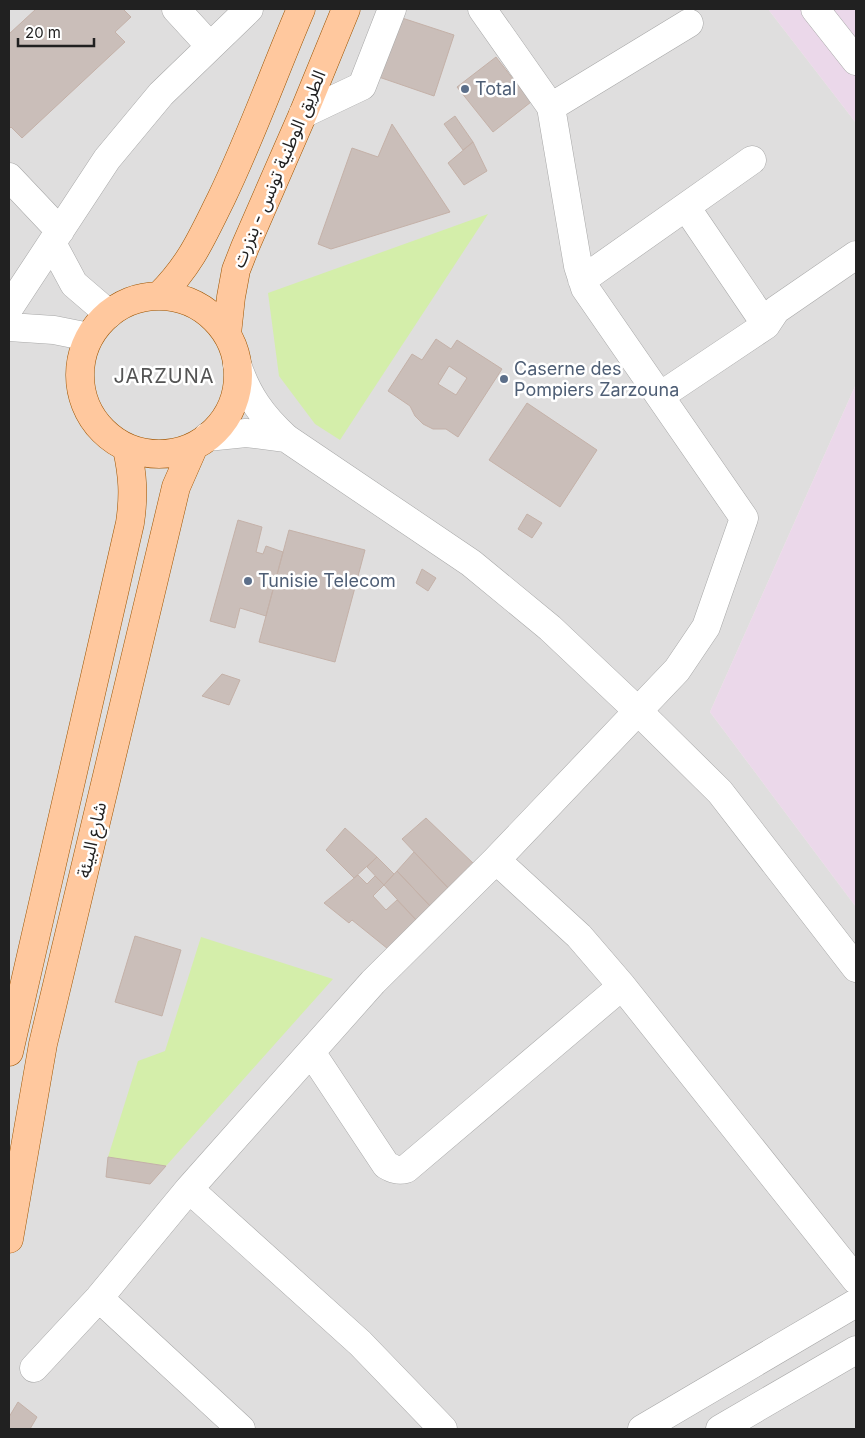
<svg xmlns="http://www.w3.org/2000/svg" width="865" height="1438" font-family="Inter,'Noto Sans Arabic',sans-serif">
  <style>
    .residential { fill: #dfdede }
    .industrial { fill: #ebd8ea }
    .grass { fill: #d4eeaa }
    .building { fill: #cabeb9; stroke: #c4b1a8; fill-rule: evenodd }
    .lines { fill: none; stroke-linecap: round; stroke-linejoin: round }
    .minor-casing { stroke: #a8a8a8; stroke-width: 29 }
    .major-casing { stroke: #9d5400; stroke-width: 29 }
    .minor { stroke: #fff; stroke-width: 28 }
    .major { stroke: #ffc89e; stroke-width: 28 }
    .service-dot { fill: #5c6f8a; stroke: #fff; stroke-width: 2 }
    .labels { text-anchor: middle; stroke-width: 5; stroke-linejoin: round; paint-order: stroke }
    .service-label { font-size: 18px; fill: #4e5e75; stroke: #fff; text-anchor: start }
    .street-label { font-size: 18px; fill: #212121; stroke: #fff }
    .quarter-label { font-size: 20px; letter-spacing: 1px; fill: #545454; stroke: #fff }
  </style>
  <rect width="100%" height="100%" fill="#f1ece7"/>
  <path class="residential" d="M9,9H768L856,123V384L710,712L856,907V1429H9Z"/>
  <path class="industrial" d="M768,9H856V123Z
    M856,384V907L710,712Z"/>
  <path class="grass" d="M488,214L340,440L315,424L279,376L268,293Z
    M201,937L333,979L166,1166L108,1157L138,1061L165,1051Z"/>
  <path class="building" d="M36,9H123L131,17L115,32L125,42L22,138L11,127L9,129V34Z
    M393,15L454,35L434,96L373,75Z
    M496,57L531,102L493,132L457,87Z
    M455,116L473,142L463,150L444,124Z
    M392,124L450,212L331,249L318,244L352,148L378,157Z
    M473,142L487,171L464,185L448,163Z
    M436,339L451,349L457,340L502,369L458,437L446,429H433L423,424L415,416L410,406L388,391L412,354L422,360ZM449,366L467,378L456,395L438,384Z
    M527,403L597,450L560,507L489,460Z
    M527,514L542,523L532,538L518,529Z
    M238,520L262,527L256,552L263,554L266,546L283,552L266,616L240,608L235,628L210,621Z
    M289,530L365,550L335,662L259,642Z
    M422,569L436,578L428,591L416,583Z
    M222,674L240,680L229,705L202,696Z
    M426,818L475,865L450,890L402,839Z
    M345,828L377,857L354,878L326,850Z
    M414,852L450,890L431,907L397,871Z
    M377,857L394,874L384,885L367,867Z
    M397,871L431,907L417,921L384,885Z
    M358,875L367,884L375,876L384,885L373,896L386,910L397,900L417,921L388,949L352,920L349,923L324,903Z
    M135,936L181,950L162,1016L115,1002Z
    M108,1157L166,1166L150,1184L106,1177Z
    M18,1402L37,1417L30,1429H9V1417Z"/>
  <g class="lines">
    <g class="minor-casing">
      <path id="minor" d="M176,9L209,45
        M815,9L856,61
        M551,107L689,23
        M303,114L362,86L392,9
        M9,177L60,231
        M686,207L766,325
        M52,243L74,284L109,314
        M582,280L752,160
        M9,308L107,159L161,94L249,9
        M9,327L54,330L89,337
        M237,364C247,395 262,416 286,438L471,563L550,628L639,712L720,792L856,968
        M660,396L766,325L776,310L856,255
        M207,437L246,433L286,438
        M496,860L579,936L622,986L856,1280
        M311,1052L386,1165C393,1169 398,1171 406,1169L622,986
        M189,1189L360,1343L443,1429
        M99,1298L241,1429
        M34,1368L99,1298L189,1189L373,982L496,860L677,670L706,627L744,518L585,288L578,266L551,107L482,9
        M642,1429L856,1303
        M720,1429L856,1350"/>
    </g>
    <g class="major-casing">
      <path id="major" d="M160,295C191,264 202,237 221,199C251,137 274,72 301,9
        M80 375a79 79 0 1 1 158 0a79 79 0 1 1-158 0Z
        M227,334L231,297L236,270L245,247L303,114L346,9
        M9,1052L130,523C134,496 133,476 127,449
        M9,1239L43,1044L176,487L194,446"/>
    </g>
    <use href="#minor" class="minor"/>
    <use href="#major" class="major"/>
  </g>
  <g class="service-dot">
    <circle cx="465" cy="89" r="5"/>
    <circle cx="504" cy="379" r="5"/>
    <circle cx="248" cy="581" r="5"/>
  </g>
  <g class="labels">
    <g class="service-label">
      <text x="475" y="95">Total</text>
      <text x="514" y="375">Caserne des<tspan x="514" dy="21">Pompiers Zarzouna</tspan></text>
      <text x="258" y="587">Tunisie Telecom</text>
    </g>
    <g class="street-label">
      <text transform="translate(279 169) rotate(-67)" y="6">الطريق الوطنية تونس - بنزرت</text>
      <text transform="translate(92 840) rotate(-77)" y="6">شارع البيئة</text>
    </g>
    <g class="quarter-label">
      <text x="164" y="383">JARZUNA</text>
    </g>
  </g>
  <rect width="865" height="1438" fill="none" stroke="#212121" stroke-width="20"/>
  <path d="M18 38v8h76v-8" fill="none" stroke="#212121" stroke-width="2.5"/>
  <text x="25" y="38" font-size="15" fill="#212121" stroke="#ffffff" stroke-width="4" paint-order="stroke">20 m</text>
</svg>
